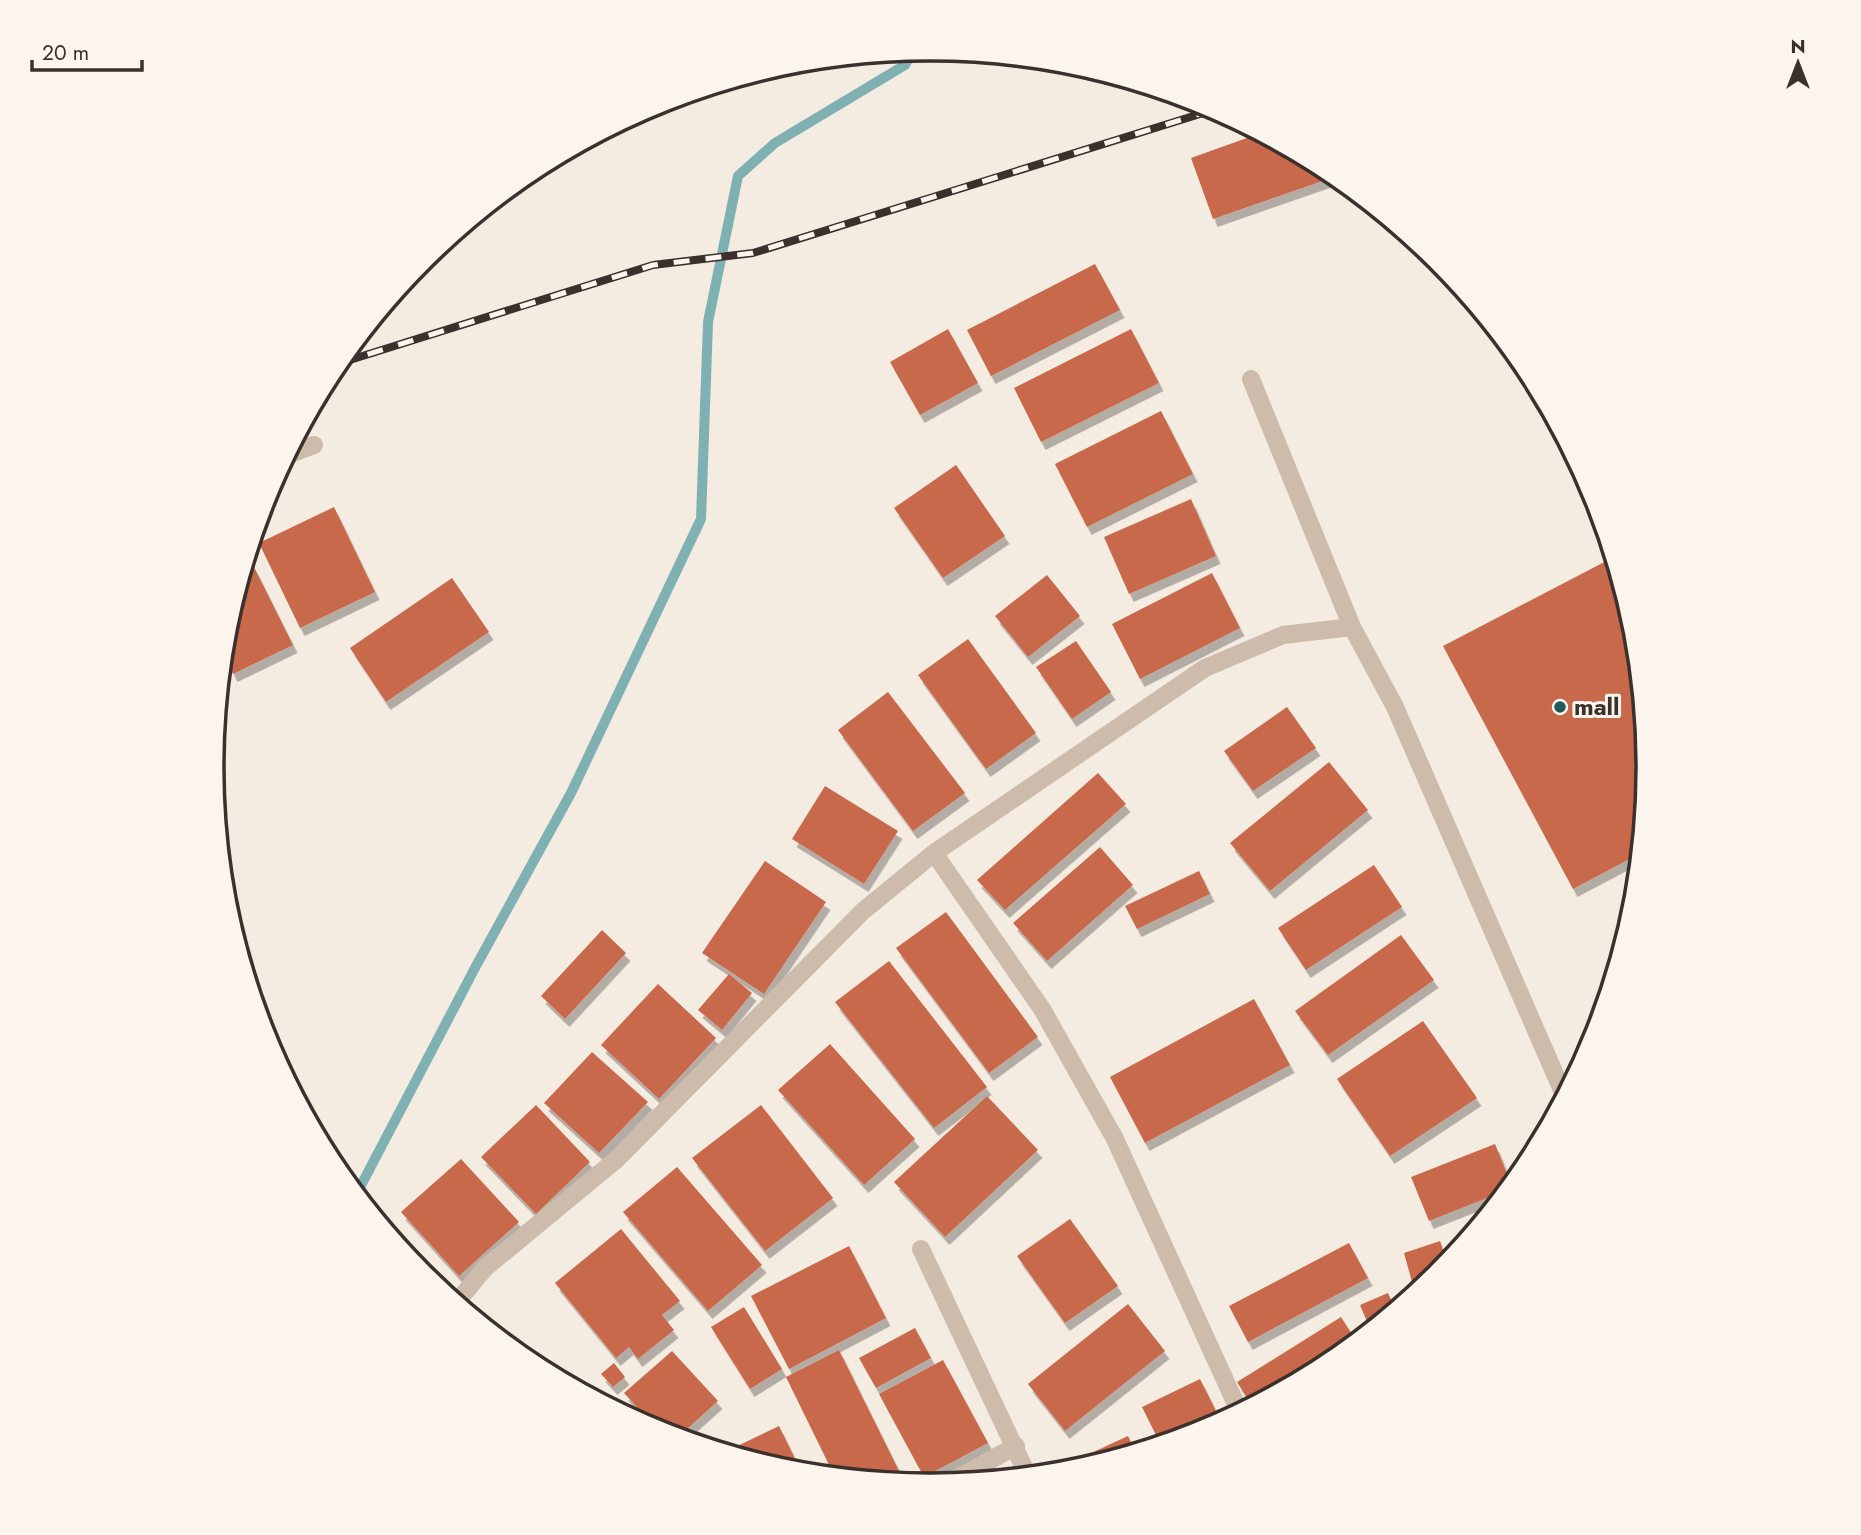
<svg xmlns="http://www.w3.org/2000/svg" width="1861" height="1535" font-family="Jost,sans-serif">
  <style>
    .lines { fill: none; stroke-linecap: round; stroke-linejoin: round }
    .stream { stroke: #7fb0b2; stroke-width: 10 }
    .building { fill: #c8694b; filter: url(#shadow) }
    .minor { stroke: #cdbbac; stroke-width: 18 }
    .rail-casing { stroke: #3b302b; stroke-width: 8 }
    .rail { stroke: #fbf5ee; stroke-width: 5; stroke-dasharray: 16; stroke-linecap: butt }
    .poi-dot { fill: #1f5a5e; stroke: #fbf5ee; stroke-width: 2.5 }
    .labels { text-anchor: middle; stroke-width: 6; stroke-linejoin: round; paint-order: stroke }
    .poi-label { font-size: 24px; font-weight: bold; fill: #3b302b; stroke: #fbf5ee; text-anchor: start }
    .rim { fill: none; stroke: #3b302b; stroke-width: 3.5 }
  </style>
  <defs>
    <filter id="shadow"><feDropShadow dx="4.5" dy="8" stdDeviation="0" flood-color="#0004"/></filter>
  </defs>
  <rect width="100%" height="100%" fill="#f4ebe1"/>
  <g class="lines">
    <path class="stream" d="M356,1195L476,966L571,793L701,519L708,322L738,176L775,143L905,65L913,51"/>
  </g>
  <path class="building" d="M1261,133L1337,176L1213,219L1191,158Z
    M1095,264L1120,310L991,376L967,330Z
    M948,329L978,383L920,415L890,362Z
    M1131,329L1159,383L1041,442L1014,388Z
    M1161,411L1193,474L1087,527L1055,464Z
    M956,465L1005,536L943,578L894,508Z
    M1191,499L1216,556L1129,594L1104,537Z
    M334,507L375,592L300,628L259,543Z
    M1614,557L1635,628L1649,768L1641,853L1573,889L1443,646Z
    M254,567L293,645L233,674L223,653L226,627L242,573Z
    M1212,573L1240,628L1140,679L1112,624Z
    M1047,575L1080,616L1028,657L995,616Z
    M452,578L489,632L386,702L350,648Z
    M968,639L1036,733L986,769L918,675Z
    M1076,641L1111,692L1072,719L1036,667Z
    M888,692L965,793L913,831L838,730Z
    M1287,707L1316,748L1253,791L1224,751Z
    M1329,762L1368,810L1270,891L1230,843Z
    M1098,773L1126,804L1005,910L977,880Z
    M825,786L898,831L864,884L792,839Z
    M1100,847L1133,885L1047,961L1013,923Z
    M765,861L826,902L764,994L702,953Z
    M1374,865L1402,907L1306,970L1278,928Z
    M1199,871L1210,894L1137,929L1125,906Z
    M946,912L1038,1037L989,1073L896,948Z
    M602,930L626,953L565,1019L541,996Z
    M1401,935L1434,980L1328,1055L1295,1011Z
    M889,961L987,1087L934,1128L835,1002Z
    M729,974L752,993L722,1030L698,1010Z
    M658,984L716,1038L659,1099L601,1045Z
    M1254,999L1290,1065L1145,1143L1110,1077Z
    M1423,1021L1477,1098L1390,1156L1337,1079Z
    M830,1044L915,1139L864,1185L778,1090Z
    M592,1052L648,1102L599,1153L544,1103Z
    M987,1096L1038,1150L945,1237L894,1182Z
    M536,1105L590,1162L536,1214L481,1157Z
    M761,1105L833,1198L765,1251L692,1158Z
    M1495,1144L1512,1186L1510,1189L1429,1221L1411,1177Z
    M461,1159L519,1222L459,1276L401,1212Z
    M677,1167L762,1265L708,1311L623,1212Z
    M1070,1219L1118,1286L1065,1323L1017,1256Z
    M621,1229L680,1301L662,1315L674,1330L638,1359L629,1347L616,1358L555,1283Z
    M1440,1241L1448,1264L1441,1273L1412,1282L1404,1253Z
    M1349,1243L1368,1278L1248,1342L1229,1306Z
    M849,1246L886,1318L789,1369L751,1296Z
    M1388,1293L1396,1311L1371,1331L1360,1305Z
    M1128,1304L1165,1351L1065,1431L1028,1384Z
    M744,1307L782,1369L750,1389L711,1327Z
    M1341,1317L1357,1342L1329,1365L1252,1406L1237,1382Z
    M915,1328L931,1358L876,1388L859,1358Z
    M839,1350L905,1483L835,1477L786,1377Z
    M672,1351L718,1401L677,1438L660,1432L624,1393Z
    M943,1360L988,1443L924,1477L879,1394Z
    M614,1363L625,1377L613,1387L601,1374Z
    M1200,1379L1222,1423L1205,1431L1161,1445L1142,1407Z
    M779,1426L802,1473L790,1472L725,1452Z
    M1128,1436L1136,1452L1080,1469L1076,1460Z"/>
  <g class="lines">
    <path class="minor" d="M1251,379L1352,627L1395,707L1565,1097
      M287,455L314,445
      M934,853L1042,1009L1115,1139L1240,1413
      M921,1249L1028,1476
      M456,1303L485,1268L617,1159L863,911L934,853L1205,668L1283,635L1352,627
      M947,1484L1016,1446"/>
    <g class="rail-casing">
      <path id="rail" d="M337,364L653,265L753,253L1216,109"/>
    </g>
    <use href="#rail" class="rail"/>
  </g>
  <circle class="poi-dot" cx="1560" cy="707" r="7"/>
  <g class="labels">
    <g class="poi-label">
      <text x="1574" y="715">mall</text>
    </g>
  </g>
  <path d="M0 0H1861V1535H0ZM224 767a706 706 0 1 1 1412 0a706 706 0 1 1-1412 0Z" fill="#fbf5ee" fill-rule="evenodd"/>
  <path class="rim" d="M224 767a706 706 0 1 1 1412 0a706 706 0 1 1-1412 0Z"/>
  <g transform="translate(1798 63)" stroke="#fbf5ee" stroke-width="5" paint-order="stroke">
  <path d="M0-5L12 26L0 18L-12 26Z" fill="#3b302b"/>
  <text y="-10" font-size="19" font-weight="bold" text-anchor="middle" fill="#3b302b">N</text>
  </g>
  <path d="M32 60v10h110v-10" fill="none" stroke="#3b302b" stroke-width="3.5"/>
  <text x="42" y="60" font-size="21" fill="#3b302b" stroke="#fbf5ee" stroke-width="5" paint-order="stroke">20 m</text>
</svg>
